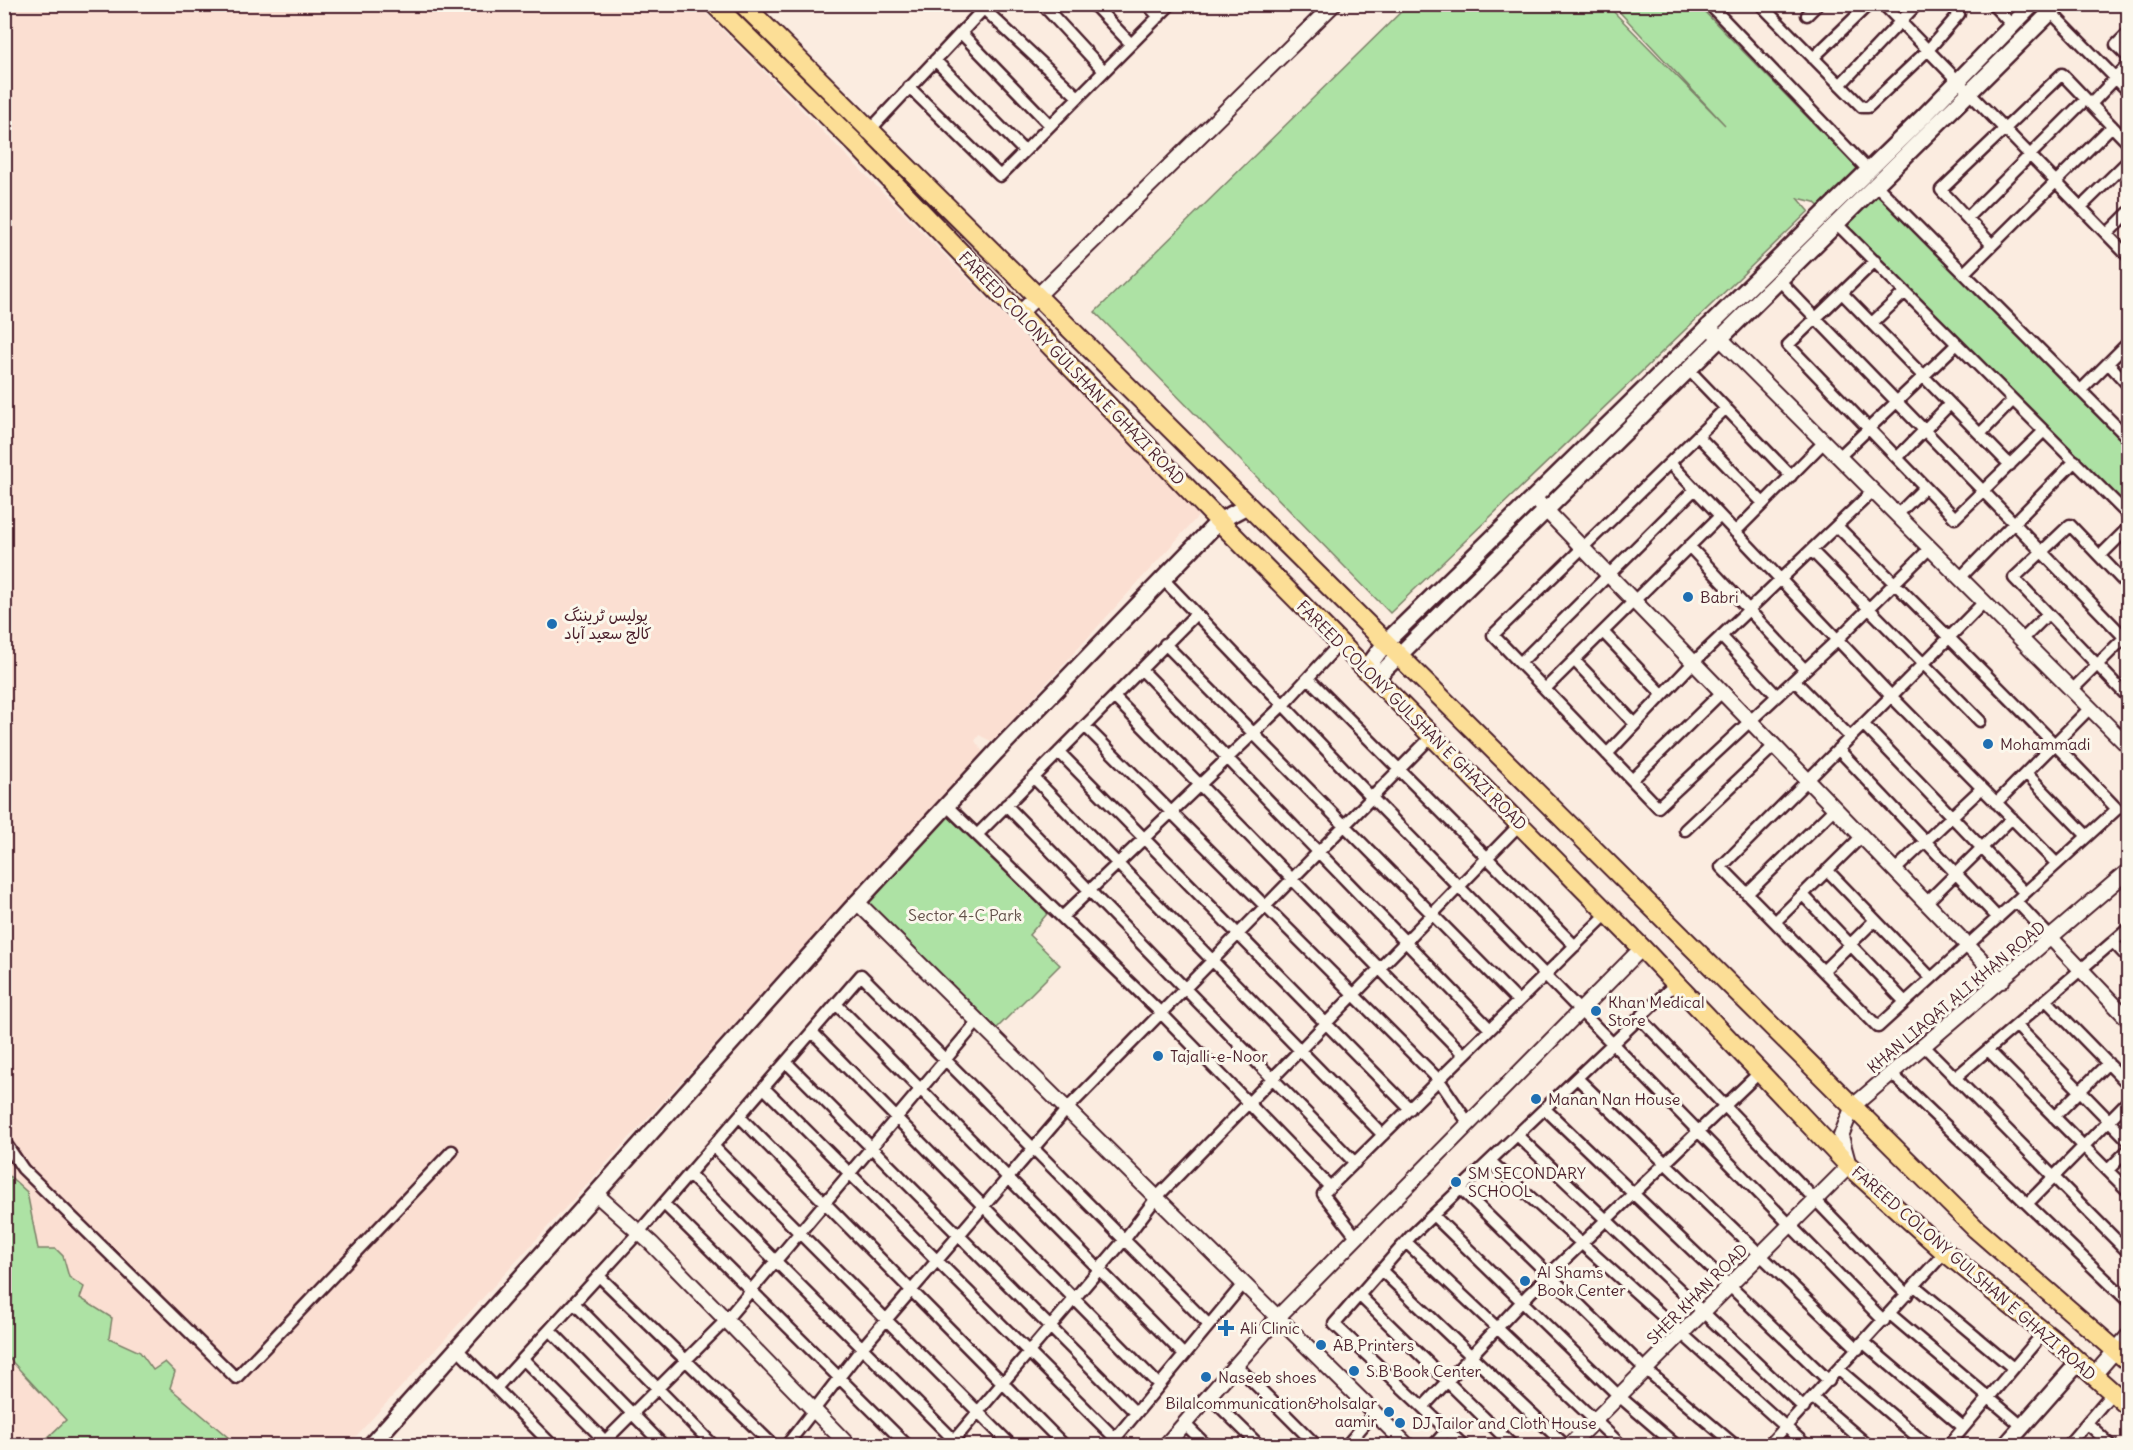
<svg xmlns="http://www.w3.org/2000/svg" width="2133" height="1450" font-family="Delius,'Playpen Sans Arabic',sans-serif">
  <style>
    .built { fill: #fbdfd2 }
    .green { fill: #ade2a4; stroke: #7c8068; stroke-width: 1.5 }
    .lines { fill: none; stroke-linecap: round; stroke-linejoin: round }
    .minor-casing { stroke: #4a1f2b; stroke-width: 15 }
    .tertiary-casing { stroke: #4a1f2b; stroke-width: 18 }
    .secondary-casing { stroke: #4a1f2b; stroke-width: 20 }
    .primary-casing { stroke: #4a1f2b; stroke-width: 22 }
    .minor { stroke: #fbf7ec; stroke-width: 10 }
    .tertiary { stroke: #fbf7ec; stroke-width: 14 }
    .secondary { stroke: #fbf7ec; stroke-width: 15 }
    .primary { stroke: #fcde96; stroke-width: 18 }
    .poi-dot { fill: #1f6fb2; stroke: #fbf7ec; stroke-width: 2 }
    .labels { text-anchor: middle; stroke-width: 6; stroke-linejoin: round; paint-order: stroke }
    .street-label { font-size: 16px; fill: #4a1f2b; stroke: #fbf7ec }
    .poi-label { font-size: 16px; fill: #4a1f2b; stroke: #fbf7ec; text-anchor: start }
    .park-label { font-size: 16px; fill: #635049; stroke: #fbf7ec }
  </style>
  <rect width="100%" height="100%" fill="#fbece0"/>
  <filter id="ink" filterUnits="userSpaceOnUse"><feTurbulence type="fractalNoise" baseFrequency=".0167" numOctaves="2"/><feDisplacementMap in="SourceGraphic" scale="12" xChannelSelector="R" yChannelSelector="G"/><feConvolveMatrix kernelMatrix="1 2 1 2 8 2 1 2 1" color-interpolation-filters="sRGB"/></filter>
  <g filter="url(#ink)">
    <path class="built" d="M5,5H698L1200,514L993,742L979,735L975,741L983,752L348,1445L5,1446Z"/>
    <path class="green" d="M1408,5H1607L1725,125L1613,5H1698L2128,446V512L1876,259L1814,202L1798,198L1809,211L1390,613L1095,312Z
      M947,806L1052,908L1029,935L1060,965L991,1034L857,902Z
      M5,1172L27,1192L38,1249H56L63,1256L69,1277L84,1287L80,1298L112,1318L109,1338L140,1352L153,1370L165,1362L175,1372L170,1388L230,1439L232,1445H40L66,1420L5,1354Z"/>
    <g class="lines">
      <g class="minor-casing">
        <path id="minor" d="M1042,4L1104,71
          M1093,4L1131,44
          M1147,4L1159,17
          M1709,4L1868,170
          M1760,4L1862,107H1868L1928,50L1959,14
          M1883,4L2128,256
          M1992,4L2012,25
          M2043,4L2128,91
          M984,9L1078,97
          M1807,15L1818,4
          M961,33L1050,125
          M2128,33L2116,45L2128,57
          M1813,58L1869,4
          M935,60L1024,151
          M1840,85L1917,4
          M909,87L1000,176L1171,4
          M2091,104L2128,65
          M867,133L988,4
          M1877,186L2128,438
          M2081,207L2128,161
          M1967,218L2086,99
          M1837,224L2128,515
          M2107,234L2128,213
          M1992,245L1941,190L2062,74L2128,143
          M1875,261L1788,345L1955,518L2044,431
          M1964,273L2112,126
          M1780,281L2128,641
          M1842,293L2010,465
          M1872,323L1905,292
          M2108,363L2128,385
          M1689,370L1791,476
          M2081,390L2128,343
          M1726,408L1493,635L1658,807L1837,640L1930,548
          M1980,434L2013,400
          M1698,436L1763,503
          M1839,457L1957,344
          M1897,458L1950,404
          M1670,463L1891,696L2057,864
          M1897,515L1925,487
          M1837,526C1931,620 2026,713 2117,809L1878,1027L1721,867C1809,779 1897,691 1984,602
          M1735,532L1824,442
          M1689,546L1805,670
          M1812,551L1980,721
          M2100,556L2128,528
          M1162,578L1371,797L1884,1321
          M1960,578L2075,461
          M2128,586L2070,525L2014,578L2128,697
          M1603,632L1663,695
          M1721,636L1777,696
          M2022,640L2048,614
          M1165,644L1518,1001
          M1574,660L1635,724
          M1520,663L1695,489
          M1141,669L1490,1029
          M1308,678L1575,946
          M1794,680L1850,737
          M1545,689L1720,516
          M2072,690L2128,634
          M1114,697L1464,1055
          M1863,724L2025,893
          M1085,726L1439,1080L1469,1124
          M1838,749L1998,918
          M1059,752L1410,1109
          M1607,754L1694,662L1873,491
          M2026,773L2087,836
          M1034,778L1383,1135
          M1632,780L1722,692
          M1996,803L2090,708
          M1006,805L1355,1163
          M947,806L1161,1013L1330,1187L1323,1194L1357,1238
          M1685,830L1774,746
          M977,835L1196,614
          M1827,870L1931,978
          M1895,870L1982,788
          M1747,894L1835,808
          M1803,895L1905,1002
          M2016,901L2052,939
          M1926,903L2012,818
          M1062,917L1283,705L1341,642
          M1775,922L1862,836
          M2114,943L2128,958
          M1823,971L1875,920
          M2047,1001L2128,1084
          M836,1004L1184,1355
          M1640,1018L1907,1295
          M2017,1026L2128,1140
          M812,1032L1159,1385
          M1924,1046L2128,1252
          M1988,1050L2128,1191
          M786,1062L1136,1413
          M1891,1073L2128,1301
          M1577,1078L1858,1349
          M1955,1078L2128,929
          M764,1088L1115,1438
          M1545,1109L1829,1381
          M739,1116L1065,1446
          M2054,1117L2108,1063
          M1517,1135L1804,1408
          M4,1141L23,1169L236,1378L452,1151
          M713,1146L1012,1446
          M1490,1161L1807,1446
          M2108,1170L2128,1150
          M689,1174L960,1446
          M1330,1187L1608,913
          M1461,1189L1645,1369L1736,1446
          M664,1204L908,1446
          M2027,1204L2128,1101
          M1433,1215L1619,1396L1677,1446
          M1406,1242L1622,1446
          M1381,1270L1566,1446
          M599,1276L774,1446
          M1915,1286L2013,1368
          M1359,1295L1513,1446
          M574,1303L714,1446
          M1890,1314L2022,1426
          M550,1330L664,1446
          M1864,1343L1963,1427
          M456,1348L553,1446
          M523,1359L608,1444
          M1236,1365L1317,1446
          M1839,1370L1928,1446
          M496,1388L639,1232L861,975L1209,1325
          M1209,1396L1260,1446
          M1813,1398L1869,1446
          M1423,1407L1530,1293L1760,1072
          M2087,1423L2112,1446
          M1185,1424L1207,1446
          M600,1446L726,1320L978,1021
          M786,1446L862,1348L1067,1109L1433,735
          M949,1446L1125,1239L1157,1197L1520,824
          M1109,1446L1244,1283
          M1346,1446L1375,1412
          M1433,1446L1447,1430
          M1464,1446L1334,1324L1411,1236L1676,983
          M1768,1446L1945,1252
          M1948,1446L2044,1332
          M2067,1446L2113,1392"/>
      </g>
      <g class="tertiary-casing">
        <path id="tertiary" d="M2128,4V5
          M1020,313L1334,4
          M1708,326L2128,746
          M1538,502L2002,981
          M857,902L1408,1446
          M2052,939L2128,1019
          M597,1195L652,1244L849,1446
          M2094,1375L2128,1336
          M1165,1446L1278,1317L1642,948
          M1569,1446L1849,1166L1841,1136L1853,1106L2128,871"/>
      </g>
      <g class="secondary-casing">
        <path id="secondary" d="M1367,668L1386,642L1923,117L2033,4
          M1376,678L2059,4
          M370,1446L852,908L996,752L1219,521L1247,506
          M2005,1446L2079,1362"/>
      </g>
      <g class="primary-casing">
        <path id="primary" d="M714,4L856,144L1219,521L1642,948L1849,1166L1945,1252L2056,1342L2128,1406
          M743,4L1976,1229L2128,1361"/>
      </g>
      <use href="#minor" class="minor"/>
      <use href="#tertiary" class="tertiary"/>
      <use href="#secondary" class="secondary"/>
      <use href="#primary" class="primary"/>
    </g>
  </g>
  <g class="poi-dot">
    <circle cx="1688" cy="597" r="6"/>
    <circle cx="552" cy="624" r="6"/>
    <circle cx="1988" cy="744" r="6"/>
    <circle cx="1596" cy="1011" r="6"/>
    <circle cx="1158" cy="1056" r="6"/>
    <circle cx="1536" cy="1099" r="6"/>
    <circle cx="1456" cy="1182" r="6"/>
    <circle cx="1525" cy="1281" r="6"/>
    <path d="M1223 1319h6v6h6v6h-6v6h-6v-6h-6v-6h6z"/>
    <circle cx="1321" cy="1345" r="6"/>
    <circle cx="1354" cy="1371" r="6"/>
    <circle cx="1206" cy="1377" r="6"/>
    <circle cx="1389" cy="1412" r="6"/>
    <circle cx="1400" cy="1423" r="6"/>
  </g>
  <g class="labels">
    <g class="street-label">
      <text transform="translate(1072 368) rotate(46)" y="6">FAREED COLONY GULSHAN E GHAZI ROAD</text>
      <text transform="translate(1412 715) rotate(45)" y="6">FAREED COLONY GULSHAN E GHAZI ROAD</text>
      <text transform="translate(1956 997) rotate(-40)" y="6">KHAN LIAQAT ALI KHAN ROAD</text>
      <text transform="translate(1974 1273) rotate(41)" y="6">FAREED COLONY GULSHAN E GHAZI ROAD</text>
      <text transform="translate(1697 1294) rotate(-45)" y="6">SHER KHAN ROAD</text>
    </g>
    <g class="poi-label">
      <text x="1700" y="603">Babri</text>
      <text x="564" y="621">پولیس ٹریننگ<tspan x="564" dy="18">کالج سعید آباد</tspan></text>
      <text x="2000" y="750">Mohammadi</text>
      <text x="1608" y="1008">Khan Medical<tspan x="1608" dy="18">Store</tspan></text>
      <text x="1170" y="1062">Tajalli-e-Noor</text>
      <text x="1548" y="1105">Manan Nan House</text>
      <text x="1468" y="1179">SM SECONDARY<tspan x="1468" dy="18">SCHOOL</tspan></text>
      <text x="1537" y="1278">Al Shams<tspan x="1537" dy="18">Book Center</tspan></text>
      <text x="1240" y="1334">Ali Clinic</text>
      <text x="1333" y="1351">AB Printers</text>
      <text x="1366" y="1377">S.B Book Center</text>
      <text x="1218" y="1383">Naseeb shoes</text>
      <text x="1377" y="1409" text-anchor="end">Bilalcommunication&amp;holsalar<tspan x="1377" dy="18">aamir</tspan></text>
      <text x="1412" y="1429">DJ Tailor and Cloth House</text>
    </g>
    <g class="park-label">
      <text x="965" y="921">Sector 4-C Park</text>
    </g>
  </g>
  <rect width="2133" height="1450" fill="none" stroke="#fbf7ec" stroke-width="24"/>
  <rect x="12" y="12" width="2109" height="1426" fill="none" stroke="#4a1f2b" stroke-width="2" filter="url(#ink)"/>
</svg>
